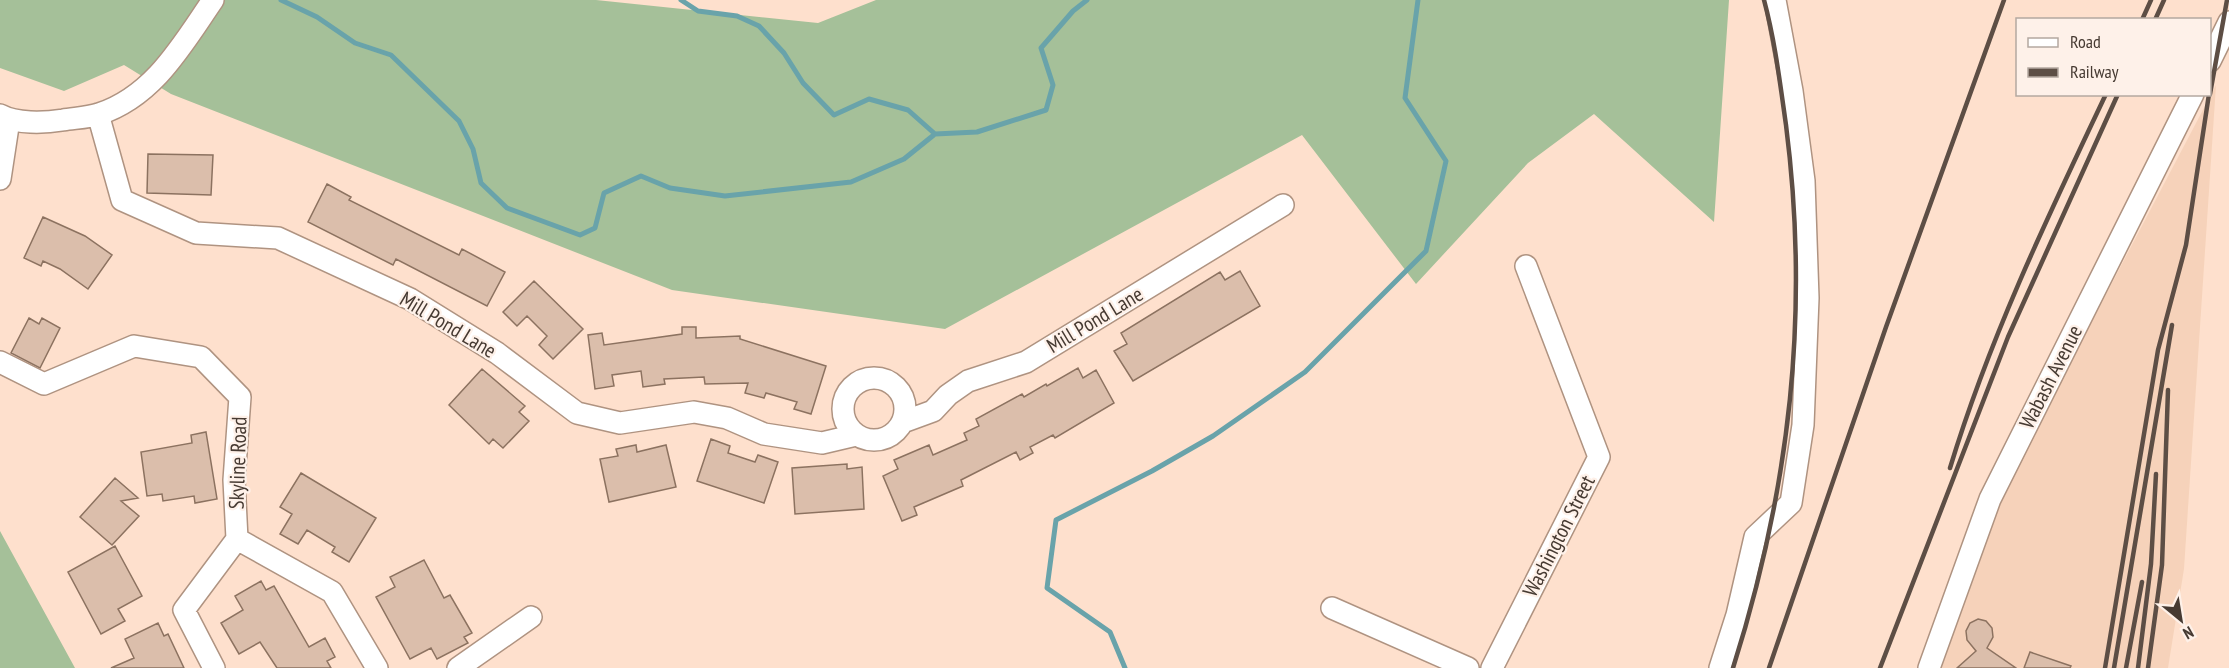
<svg xmlns="http://www.w3.org/2000/svg" width="2229" height="668" font-family="'PT Sans Narrow',sans-serif">
  <style>
    .built { fill: #f6d2ba }
    .forest { fill: #a5c099 }
    .lines { fill: none; stroke-linecap: round; stroke-linejoin: round }
    .stream { stroke: #69a3aa; stroke-width: 5 }
    .building { fill: #dbbeab; stroke: #8c7260; stroke-width: 1.5 }
    .minor-casing { stroke: #af9381; stroke-width: 24 }
    .minor { stroke: #fff; stroke-width: 21 }
    .rail { stroke: #5d4e45; stroke-width: 4.5 }
    .labels { text-anchor: middle; stroke-width: 4.5; stroke-linejoin: round; paint-order: stroke }
    .street-label { font-size: 21px; fill: #463a32; stroke: #fef1e9 }
  </style>
  <rect width="100%" height="100%" fill="#fee0cd"/>
  <path class="built" d="M2216,85L2184,569L2168,668H1940L2010,477Z"/>
  <path class="forest" d="M0,0H596L818,23L876,0H1729L1714,222L1594,114L1528,163L1416,284L1302,135L945,329L672,290L171,94L124,65L64,91L0,68Z
    M0,531L75,668H0Z"/>
  <g class="lines">
    <path class="stream" d="M281,0L317,17L355,43L391,55L459,121L473,149L481,183L507,208L580,235L595,228L604,193L641,176L670,188L725,196L851,182L904,159L935,134L977,132L1046,110L1053,85L1041,48L1073,11L1087,0
      M681,0L698,11L737,16L759,26L784,53L803,83L834,115L869,99L908,110L935,134
      M1125,668L1110,632L1047,588L1056,520L1152,471L1213,436L1305,372L1426,251L1446,161L1405,98L1418,0"/>
  </g>
  <path class="building" d="M148,154L213,155L211,195L147,193Z
    M327,184L351,197L349,200L459,255L462,249L505,272L487,306L396,259L393,265L308,222Z
    M43,217L85,236L112,255L88,289L60,269L43,261L41,266L24,258Z
    M1240,271L1260,306L1133,381L1114,351L1127,344L1121,333L1220,272L1225,280Z
    M534,281L583,329L553,359L539,345L547,336L527,316L517,326L503,312Z
    M29,318L39,324L42,318L60,328L40,368L11,353Z
    M682,327H696V338L740,336V339L826,366L811,414L794,409L797,402L766,393L764,398L745,393L748,383L705,384L704,377L664,379L665,384L643,387L641,371L612,375L614,386L595,389L588,335L602,333L604,345L682,334Z
    M1078,368L1083,378L1096,370L1114,403L1055,438L1053,435L1030,447L1033,453L1020,460L1016,452L961,480L963,486L914,507L917,515L902,521L883,476L898,469L894,460L929,445L933,455L967,440L964,433L979,426L976,419L1022,394L1024,397L1046,384L1047,386Z
    M482,369L525,406L519,412L529,421L503,448L493,439L489,444L449,405Z
    M206,432L217,499L195,503L194,496L163,501L162,494L147,496L141,452L192,443L191,435Z
    M711,439L730,446L728,453L755,462L758,455L778,462L764,503L697,481Z
    M636,445L637,452L666,445L676,487L609,502L600,459L618,456L616,449Z
    M847,464V469L862,467L864,509L795,514L792,468Z
    M301,473L376,518L349,562L332,552L335,547L307,530L298,544L280,534L292,514L280,507Z
    M115,478L138,498L121,501L139,516L112,545L80,517Z
    M115,546L142,596L118,609L125,621L101,634L68,572Z
    M424,560L444,598L450,595L472,633L464,637L468,643L437,659L431,648L410,659L376,597L395,587L390,577Z
    M261,581L266,590L274,586L309,647L325,638L335,657L327,661L331,668H277L260,642L239,654L221,623L243,610L235,596Z
    M1978,619L1986,621L1992,628L1993,637L1987,648L2016,668H1957L1976,651L1967,640L1966,631L1970,623Z
    M158,623L164,636L168,634L184,668H111L134,658L125,639Z
    M2030,652L2071,666L2070,668H2024Z"/>
  <g class="lines">
    <g class="minor-casing">
      <path id="minor" d="M2210,61L2229,22
        M98,114L122,200L196,233L278,238L410,299L497,353L577,413L620,423L694,412L727,418L764,434L822,443L856,435
        M0,115C16,124 44,123 63,120C74,118 87,118 99,114C154,96 182,45 213,0
        M0,179L9,120
        M0,362L44,384L134,346L201,357L240,397L234,480L237,539L184,610L214,668
        M843 409a31 31 0 1 1 62 0a31 31 0 1 1-62 0Z
        M903,422L933,411L948,395L968,381L1026,362L1283,205
        M237,539L332,592L377,668
        M1332,608L1468,668
        M458,668L531,617
        M1492,668L1599,457L1526,266
        M1720,668L1737,615L1755,537L1791,503L1803,425L1808,298L1804,181L1792,91L1775,0
        M1929,668L1990,499L2193,94"/>
    </g>
    <use href="#minor" class="minor"/>
    <path class="rail" d="M2142,20L2151,0
      M2155,20L2164,0
      M2210,94L2227,0
      M1950,468C1989,339 2048,216 2106,94
      M1733,668C1790,488 1810,313 1786,125C1780,83 1775,41 1764,0
      M1769,668L1886,327L2004,0
      M1880,668L2008,337L2118,94
      M2105,668L2158,350L2186,245L2209,94
      M2114,668L2172,325
      M2126,668L2142,582
      M2138,668L2151,564L2156,474
      M2148,668L2162,565L2168,390"/>
  </g>
  <g class="labels">
    <g class="street-label">
      <text transform="translate(1095 320) rotate(-31)" y="7">Mill Pond Lane</text>
      <text transform="translate(448 325) rotate(31)" y="7">Mill Pond Lane</text>
      <text transform="translate(2051 377) rotate(-63)" y="7">Wabash Avenue</text>
      <text transform="translate(238 463) rotate(-88)" y="7">Skyline Road</text>
      <text transform="translate(1559 536) rotate(-63)" y="7">Washington Street</text>
    </g>
  </g>
  <rect x="2016" y="18" width="195" height="78" fill="#fef1e9" stroke="#b4a8a0" stroke-width="1.5"/>
  <rect x="2028" y="38" width="30" height="9" fill="#ffffff" stroke="#b4a8a0" stroke-width="1.5"/>
  <text x="2070" y="48" font-size="18" fill="#463a32">Road</text>
  <rect x="2028" y="68" width="30" height="9" fill="#5d4e45" stroke="#b4a8a0" stroke-width="1.5"/>
  <text x="2070" y="78" font-size="18" fill="#463a32">Railway</text>
  <g transform="translate(2181 620) rotate(150)" stroke="#fef1e9" stroke-width="4.5" paint-order="stroke">
  <path d="M0-4.5L10 22L0 15L-10 22Z" fill="#463a32"/>
  <text y="-9" font-size="16" font-weight="bold" text-anchor="middle" fill="#463a32">N</text>
  </g>
</svg>
